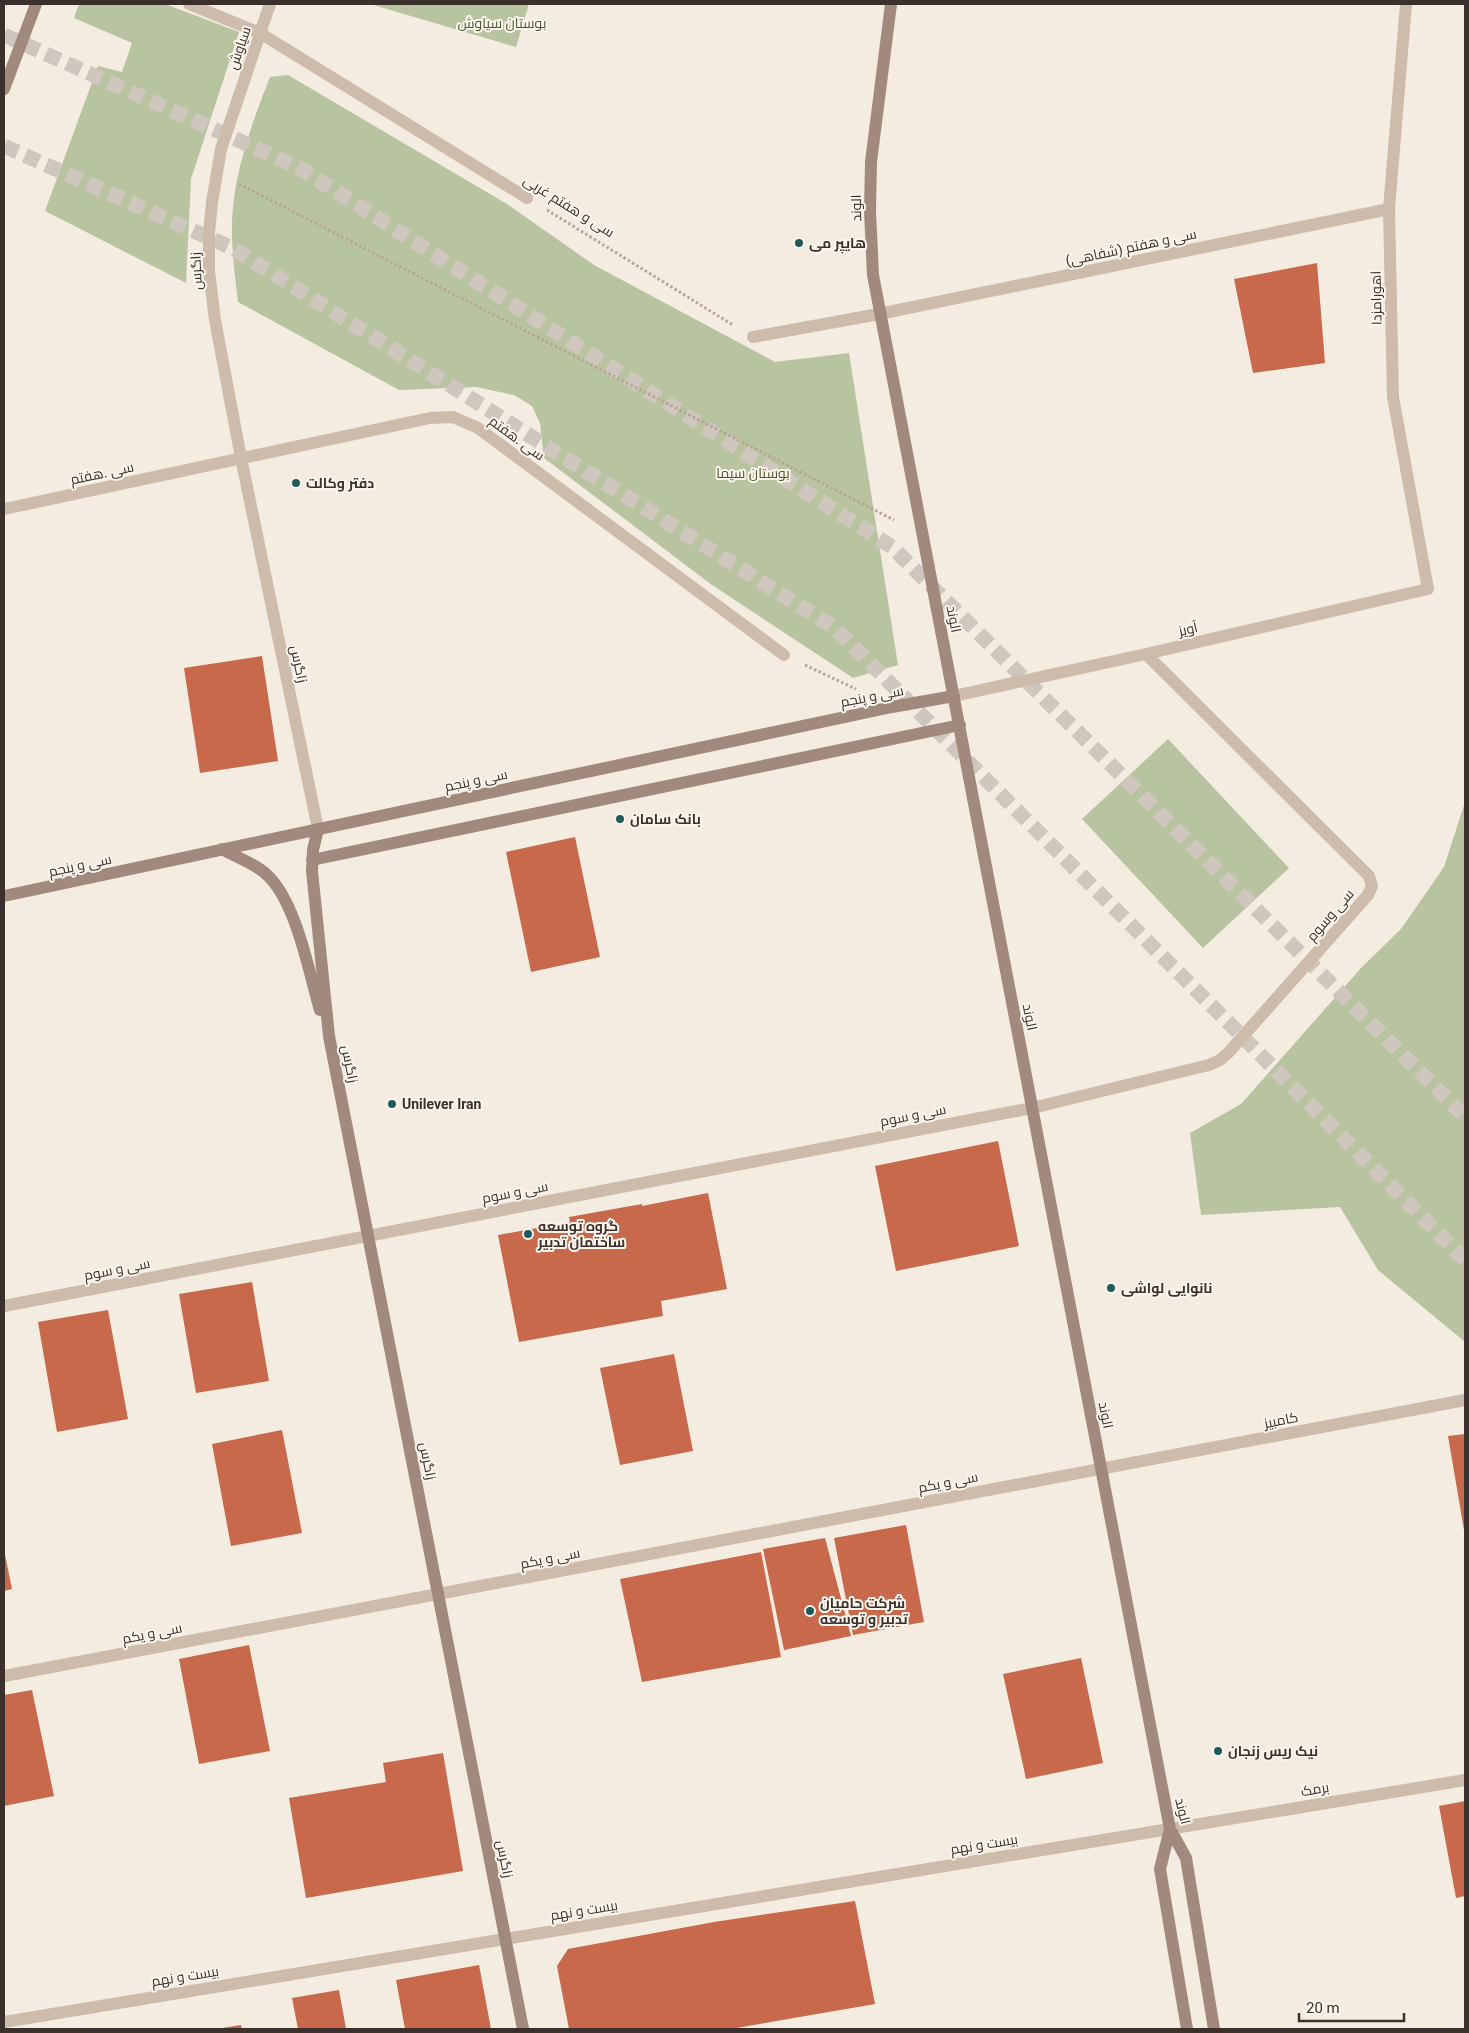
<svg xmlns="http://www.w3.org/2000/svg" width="1469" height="2033" font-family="Roboto,Cairo,sans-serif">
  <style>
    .green { fill: #b8c4a0 }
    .building { fill: #c8694b }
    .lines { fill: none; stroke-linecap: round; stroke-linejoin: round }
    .highway-tunnel { stroke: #cfc6bd; stroke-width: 15; stroke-dasharray: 15 8; stroke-linecap: butt }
    .path { stroke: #b9a596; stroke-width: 3; stroke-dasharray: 2.5 2.5; stroke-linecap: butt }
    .lane { stroke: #cdbbac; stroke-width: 12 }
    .street { stroke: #cdbbac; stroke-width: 12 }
    .secondary { stroke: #a18a7d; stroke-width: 12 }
    .poi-dot { fill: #1f5a5e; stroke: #fbf5ee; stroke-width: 2 }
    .labels { text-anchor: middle; stroke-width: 4; stroke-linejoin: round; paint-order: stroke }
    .park-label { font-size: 14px; fill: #4a5a2e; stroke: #fbf5ee }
    .street-label { font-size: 14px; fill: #3b302b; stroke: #fbf5ee }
    .poi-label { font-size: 14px; font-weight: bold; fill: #3b302b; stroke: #fbf5ee; text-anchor: start }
  </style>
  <rect width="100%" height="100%" fill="#f4ebe1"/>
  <path class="green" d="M79,4H165L239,32L191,179L186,283L45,211L98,66L122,72L132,43L74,18Z
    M370,4H529L516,47Z
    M288,75L507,204L594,265L775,362L849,353L898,665L853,678L712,585L544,458L540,423L532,406L514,395L476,387L399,390L238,302C234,268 229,233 234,199C239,159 255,115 270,77Z
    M1168,739L1289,868L1203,948L1082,819Z
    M1465,802V1342L1378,1270L1340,1207L1201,1215L1190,1133L1241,1104L1362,967L1401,929L1444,867Z"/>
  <path class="building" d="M1317,263L1325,363L1253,373L1234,279Z
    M262,656L278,761L200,773L184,668Z
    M575,837L600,957L531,972L506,852Z
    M998,1141L1019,1246L896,1271L875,1166Z
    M708,1193L727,1289L661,1301L663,1316L519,1342L498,1235L570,1222L569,1217L642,1204V1206Z
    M252,1282L269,1381L196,1393L179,1294Z
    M108,1310L128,1419L57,1432L38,1322Z
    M674,1354L693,1451L620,1465L600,1368Z
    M282,1430L302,1533L231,1546L212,1444Z
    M1465,1434V1530H1464L1448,1436Z
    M906,1525L924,1622L853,1635L834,1538Z
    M825,1538L851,1636L784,1650L763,1549Z
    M4,1550L12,1589L4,1591Z
    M761,1552L781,1657L642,1682L620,1579Z
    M249,1645L270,1751L199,1764L179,1659Z
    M1081,1658L1103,1763L1026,1779L1003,1674Z
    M32,1690L54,1796L4,1806V1695Z
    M443,1753L463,1871L306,1898L289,1798L386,1782L383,1763Z
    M1465,1801V1896L1456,1898L1439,1806Z
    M855,1901L875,2004L731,2029H569L557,1966L568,1949L714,1922Z
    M479,1965L491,2029H405L396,1980Z
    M339,1990L346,2029H298L292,1998Z
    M241,2025L242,2029H222V2028Z"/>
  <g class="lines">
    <path class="highway-tunnel" d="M4,35L298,167L892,547L1465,1117
      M4,146L232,248L835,628L1465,1260"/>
    <path class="path" d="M239,184L894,520
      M547,210L733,325
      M805,665L856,689"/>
    <path class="lane" d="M189,4L260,33"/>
    <path class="street" d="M270,4L221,149L212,202L209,233V271L215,320L241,458L318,829
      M260,33L527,198
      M753,337L879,314L1389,209
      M4,509L430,418L453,417L478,428L784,655
      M954,696L1146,654L1428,589L1393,397L1389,209L1406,4
      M4,1306L1032,1108L1209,1065L1220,1060L1228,1053L1368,895L1372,886L1369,876L1146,654
      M4,1676L1465,1400
      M4,2022L1465,1780"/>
    <path class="secondary" d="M891,4L871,162L870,211L873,275L1170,1829L1186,1858L1214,2029
      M4,89L36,4
      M318,829L313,850L312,871L329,1036L523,2029
      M222,849C236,857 254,863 266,874C296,900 309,973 320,1010
      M312,860L960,725
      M4,896L892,707L954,696
      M1170,1829L1160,1869L1187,2029"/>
  </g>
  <g class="poi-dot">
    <circle cx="799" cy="243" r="5"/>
    <circle cx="296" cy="483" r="5"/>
    <circle cx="620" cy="819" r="5"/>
    <circle cx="392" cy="1104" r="5"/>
    <circle cx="528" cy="1234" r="5"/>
    <circle cx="1111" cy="1288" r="5"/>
    <circle cx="810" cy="1611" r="5"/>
    <circle cx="1218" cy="1751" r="5"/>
  </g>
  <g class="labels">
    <g class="park-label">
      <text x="502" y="28">بوستان سیاوش</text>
      <text x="753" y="478">بوستان سیما</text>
    </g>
    <g class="street-label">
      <text transform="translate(239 48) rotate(-71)" y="5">سیاوش</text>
      <text transform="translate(569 206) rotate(32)" y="5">سی و هفتم غربی</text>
      <text transform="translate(856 208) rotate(-91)" y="5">الوند</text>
      <text transform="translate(1131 247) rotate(-12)" y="5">سی و هفتم (شفاهی)</text>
      <text transform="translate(196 271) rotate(-93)" y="5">زاگرس</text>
      <text transform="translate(1376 298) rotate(-91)" y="5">اهورامزدا</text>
      <text transform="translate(517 438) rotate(36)" y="5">سی .هفتم</text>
      <text transform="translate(102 473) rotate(-12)" y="5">سی .هفتم</text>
      <text transform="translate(954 619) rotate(79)" y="5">الوند</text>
      <text transform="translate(1188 629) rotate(-13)" y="5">آویز</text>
      <text transform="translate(299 664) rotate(78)" y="5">زاگرس</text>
      <text transform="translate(872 696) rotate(-11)" y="5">سی و پنجم</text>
      <text transform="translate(476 780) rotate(-12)" y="5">سی و پنجم</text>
      <text transform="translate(80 865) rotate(-12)" y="5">سی و پنجم</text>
      <text transform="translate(1330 915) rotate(-49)" y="5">سی وسوم</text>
      <text transform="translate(1030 1017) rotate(79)" y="5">الوند</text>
      <text transform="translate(350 1064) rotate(79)" y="5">زاگرس</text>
      <text transform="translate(913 1115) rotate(-11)" y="5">سی و سوم</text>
      <text transform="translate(515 1192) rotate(-11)" y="5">سی و سوم</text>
      <text transform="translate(117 1269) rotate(-11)" y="5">سی و سوم</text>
      <text transform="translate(1106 1415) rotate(79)" y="5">الوند</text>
      <text transform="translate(1281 1420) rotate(-11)" y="5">کامبیز</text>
      <text transform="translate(428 1461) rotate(79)" y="5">زاگرس</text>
      <text transform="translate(948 1482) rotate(-11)" y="5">سی و یکم</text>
      <text transform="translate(550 1558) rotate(-11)" y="5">سی و یکم</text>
      <text transform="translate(152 1633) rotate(-11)" y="5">سی و یکم</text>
      <text transform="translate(1315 1789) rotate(-9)" y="5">برمک</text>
      <text transform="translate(1183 1811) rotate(76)" y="5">الوند</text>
      <text transform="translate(984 1844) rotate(-9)" y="5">بیست و نهم</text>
      <text transform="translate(505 1859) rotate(79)" y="5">زاگرس</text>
      <text transform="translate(584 1910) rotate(-9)" y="5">بیست و نهم</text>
      <text transform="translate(185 1976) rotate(-9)" y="5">بیست و نهم</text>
    </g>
    <g class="poi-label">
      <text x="809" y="248">هایپر می</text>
      <text x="306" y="488">دفتر وکالت</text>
      <text x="630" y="824">بانک سامان</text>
      <text x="402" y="1109">Unilever Iran</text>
      <text x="538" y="1231">گروه توسعه<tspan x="538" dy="16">ساختمان تدبیر</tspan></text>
      <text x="1121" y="1293">نانوایی لواشی</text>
      <text x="820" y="1608">شرکت حامیان<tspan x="820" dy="16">تدبیر و توسعه</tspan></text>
      <text x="1228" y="1756">نیک ریس زنجان</text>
    </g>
  </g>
  <rect width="1469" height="2033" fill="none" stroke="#3b302b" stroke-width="10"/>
  <path d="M1299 2013v8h105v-8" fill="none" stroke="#3b302b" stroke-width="2.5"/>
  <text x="1306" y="2013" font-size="15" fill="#3b302b" stroke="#fbf5ee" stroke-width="4" paint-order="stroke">20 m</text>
</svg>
